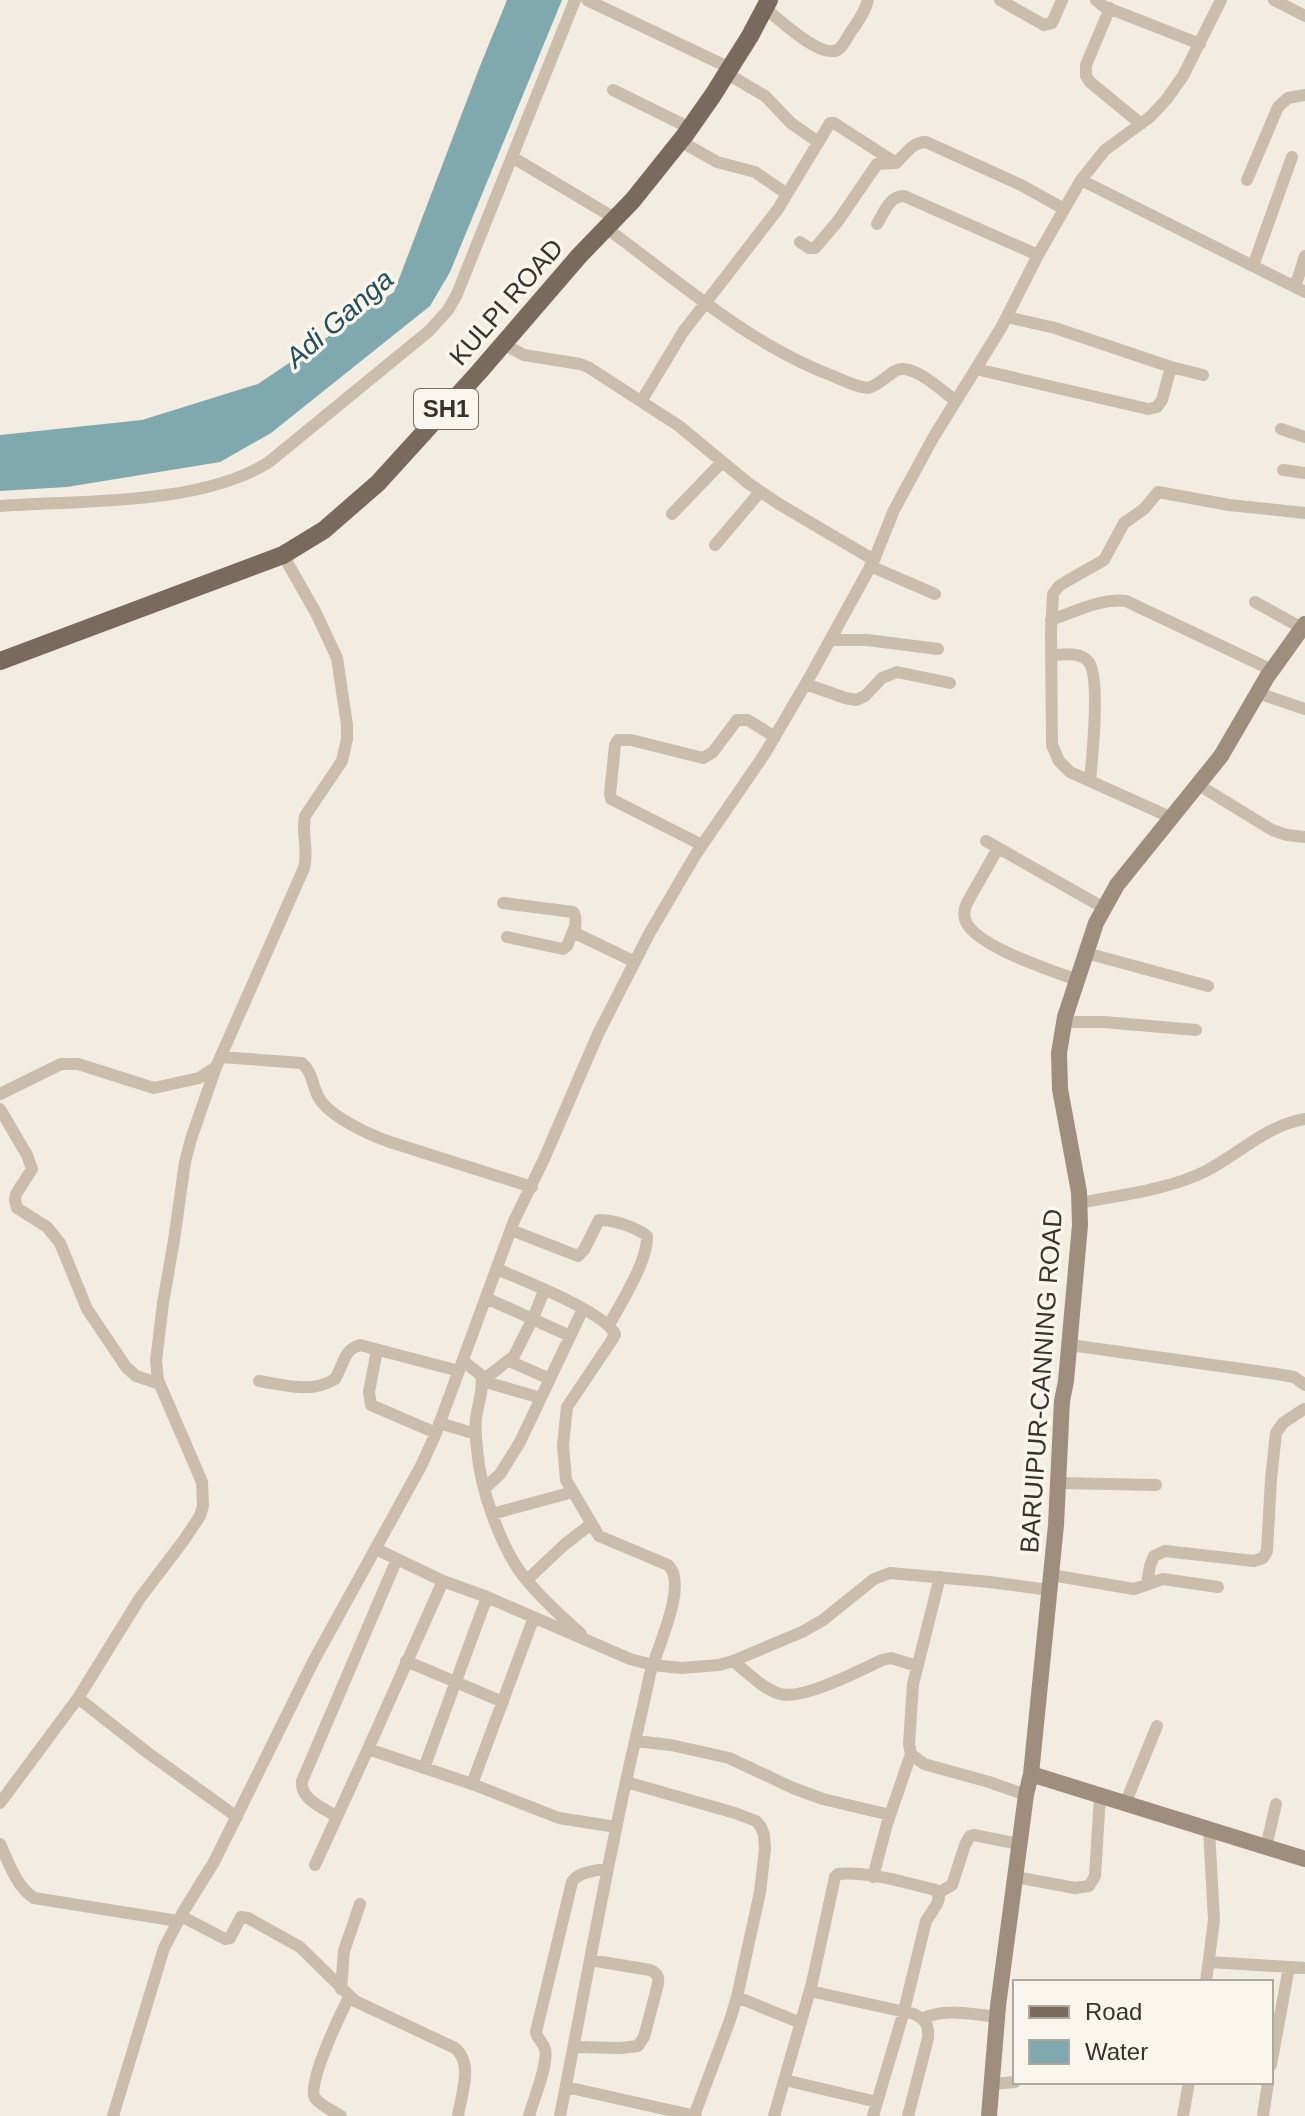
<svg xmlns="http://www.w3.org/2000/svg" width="1305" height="2116" font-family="Helvetica,sans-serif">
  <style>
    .water { fill: #80a8af }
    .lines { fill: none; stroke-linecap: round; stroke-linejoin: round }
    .minor { stroke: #cbbdac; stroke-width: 12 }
    .secondary { stroke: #9f8d7d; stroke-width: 16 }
    .primary { stroke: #7a6a5c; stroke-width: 18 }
    .labels { text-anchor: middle; stroke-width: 7; stroke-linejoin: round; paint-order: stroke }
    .shield { fill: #faf5ed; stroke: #736c65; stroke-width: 2 }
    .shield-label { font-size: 24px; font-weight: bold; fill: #39312b }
    .street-label { font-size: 26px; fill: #39312b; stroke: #faf5ed }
    .water-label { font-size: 28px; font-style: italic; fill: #21505a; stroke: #faf5ed }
  </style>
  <rect width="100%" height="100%" fill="#f3ece0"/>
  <path class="water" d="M507,0H562L450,272L430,306L271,433L220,462L67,487L0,491V435L142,420L258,384L394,292L480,66Z"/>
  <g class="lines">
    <path class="minor" d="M587,0L730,68
      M1000,0L1044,25L1052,23L1062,0
      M1096,0L1103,6L1200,44
      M1274,0L1305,16
      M765,8C779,19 822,61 839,49C844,45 847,38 850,33C857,23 865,12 868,0
      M1110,8L1086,65V76L1090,82L1141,124
      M726,73L765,96L791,123L818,142
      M613,90L690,128
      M680,141L717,162L755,172L787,194
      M512,157L616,219
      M1081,180L1305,292
      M1247,180L1278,107L1288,98L1305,95
      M877,224C884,213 889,196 904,196L1038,255
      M606,228C679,281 748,344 833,376C844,381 856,387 868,388C879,385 885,377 895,371C911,361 942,391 956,401
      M800,242L809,248H815L838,221L877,164L896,163C906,154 912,142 926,142L1021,185L1064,209
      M1253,266L1292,157
      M1295,287L1305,256
      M1007,317L1055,328L1171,367L1203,375
      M503,344L524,355L580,364L588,367L679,426L748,483L779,504L874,560
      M976,369L1148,409L1157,407L1162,400L1171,367
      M642,400L683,332L778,209L830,123H834L896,163
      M1281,429L1305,437
      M1283,470L1305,473
      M0,506C80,500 200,506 269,462L429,331L448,310L457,294L575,0
      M672,514L722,462
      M715,545L760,492
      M870,566L935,594
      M1255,602L1302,628
      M1051,620C1074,612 1101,598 1126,601L1272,670
      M831,640H867L938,649
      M1051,655C1063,655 1078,651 1088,661C1101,675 1092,759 1090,781
      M806,684L845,698L856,700L865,696L882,678L897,672L950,683
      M1258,693L1305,709
      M1197,784L1272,830L1287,835L1305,837
      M1170,817L1070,772L1059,761L1052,745L1051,631L1053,594L1059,586L1067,581L1104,560L1124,523L1144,509L1158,492L1229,505L1305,513
      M986,841L1104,908
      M702,845L611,799L610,794L615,745L618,740H631L703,758L713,752L737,720H748L775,737
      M998,848L967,903C964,909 963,915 966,922C978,947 1050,970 1077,980
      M503,903L573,912C579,919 572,927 577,934L635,962
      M507,937L563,949L567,946L574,929
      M1086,953L1208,986
      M1064,1022H1104L1196,1030
      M221,1057L302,1063C313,1073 312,1086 319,1098C330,1117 370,1135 390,1142L532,1187
      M0,1094L61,1064H78L154,1088L199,1078L216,1067L304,868C309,850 301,833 305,816L342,761L347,739V725L337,658L316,613L283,555
      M0,1109L27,1155L32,1169L16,1194L15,1200L17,1208L47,1227L60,1243L87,1309L126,1367L136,1376L160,1384
      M1079,1203C1121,1195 1168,1190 1206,1171C1239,1154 1267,1125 1305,1119
      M511,1230L578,1256L584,1250L599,1220C615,1220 635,1227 647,1236C648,1261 621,1303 609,1325
      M497,1269C524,1281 603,1311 615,1334L612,1340L567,1407L563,1445L566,1480L599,1536L668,1565C689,1584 656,1650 650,1674C639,1726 626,1777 616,1829C596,1924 579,2020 560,2116
      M486,1298L570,1336
      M1070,1345L1270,1373L1294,1377L1305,1385
      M377,1350L369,1392L371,1405L436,1433
      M463,1361L481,1375C484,1390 478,1403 476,1418C475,1428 476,1439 477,1449C480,1488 500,1546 524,1577C541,1598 561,1616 581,1634
      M509,1361L550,1379
      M259,1381C285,1385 311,1394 335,1379C343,1366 344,1349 360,1345L459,1371
      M482,1381L514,1356L533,1318L544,1291
      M482,1381L541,1398
      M439,1423L476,1434
      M1058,1483L1156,1485
      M484,1489L500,1474L520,1442L583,1309
      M492,1514L573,1492
      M376,1549L443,1581L487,1597L630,1659L653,1665L681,1668L719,1665L733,1661L802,1632L823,1620L874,1579L890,1573L990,1582L1049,1590
      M1051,1575L1134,1589L1163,1579L1218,1587
      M940,1577L913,1684L909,1744L911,1754L924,1764L989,1782L1026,1795
      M527,1580L564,1545L591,1524
      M443,1581L368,1749L472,1784L559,1818L616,1827
      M1147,1583L1150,1566L1154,1556L1165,1551L1254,1561L1263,1558L1267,1551L1271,1479L1276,1433L1283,1423L1304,1409
      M406,1661L503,1702
      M733,1661C747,1672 763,1689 780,1694C803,1700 859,1671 882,1660L891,1658L917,1666
      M78,1698L148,1753L237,1817
      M635,1741L671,1745L729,1758L793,1788L823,1799L890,1815
      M424,1768L487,1597
      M626,1782L735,1813L756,1821L761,1827L764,1835L765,1849L760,1892L737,1997L730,2020L694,2116
      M472,1784L534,1617
      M0,1803L78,1698L140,1598L184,1540L200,1516L203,1506L202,1482L158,1380L156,1361L163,1303L174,1240L185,1162L191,1139L216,1067
      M1125,1804L1157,1726
      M337,1817C324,1808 300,1800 302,1781L397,1559
      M0,1844C8,1861 17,1888 34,1898L178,1921
      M1266,1847L1276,1804
      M315,1865L368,1749
      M873,1877L887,1824L911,1754
      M1015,1877L1075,1888L1089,1886L1095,1876L1100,1796
      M938,1893L952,1885L965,1845L970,1836L974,1835L1019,1844
      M181,1916L225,1939L230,1938L241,1917L248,1918L300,1947L355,2001L455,2048C474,2064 461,2095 458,2116
      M1210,1962L1305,1968
      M1206,1982L1214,1920L1209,1829
      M341,1989L344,1951L360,1904
      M810,1991L914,2014C926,2020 929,2025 928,2038L908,2116
      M737,1997L801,2023
      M923,2018C947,2008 971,2014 997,2017
      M574,2047L621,2048L638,2046L644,2037L658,1984C659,1976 657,1973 650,1970L590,1960
      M1271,2065L1289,1967
      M785,2080L877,2102
      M992,2084L1015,2082
      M566,2087L696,2116
      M113,2116L164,1948L183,1912L214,1862L313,1662L421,1466L436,1433L514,1221L544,1159L598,1034L649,934L696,854L764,755L812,673L874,560L894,510L933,438L1001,328L1038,255L1081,180L1105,150L1150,117L1166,100L1183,76L1221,0
      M341,2116C333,2111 320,2105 315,2098C306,2085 341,2013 349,1997
      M529,2116C533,2101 549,2063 545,2049C543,2042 537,2039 536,2032L572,1882C579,1871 596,1871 608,1868
      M774,2116L812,1983L835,1877L838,1874C869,1871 905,1883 936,1890L939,1898L937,1904L926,1921L904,2011L873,2116
      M1183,2116L1189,2082
      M1263,2116L1268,2082"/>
    <path class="secondary" d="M1031,1774L1305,1859
      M989,2116L998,2006L1026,1795L1031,1774L1056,1525L1062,1401L1066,1381L1080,1225L1079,1192L1060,1089L1059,1053L1065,1017L1096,923L1117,885L1221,756L1267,677L1305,624"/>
    <path class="primary" d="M0,661L283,555L324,530L378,483L479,372L579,256L633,200L685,135L713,95L750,36L769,0"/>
  </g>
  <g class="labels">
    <rect class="shield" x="414" y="389" width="64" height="40" rx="6"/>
    <g class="shield-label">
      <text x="446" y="417">SH1</text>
    </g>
    <g class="street-label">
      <text transform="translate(506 302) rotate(-49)" y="9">KULPI ROAD</text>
      <text transform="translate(1041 1381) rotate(-86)" y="9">BARUIPUR-CANNING ROAD</text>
    </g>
    <g class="water-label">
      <text transform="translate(339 318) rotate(-41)" y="10">Adi Ganga</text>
    </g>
  </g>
  <rect x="1013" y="1980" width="260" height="104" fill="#faf5ed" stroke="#ada79f" stroke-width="2"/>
  <rect x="1029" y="2006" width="40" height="12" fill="#7a6a5c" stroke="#ada79f" stroke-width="2"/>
  <text x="1085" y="2020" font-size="24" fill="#39312b">Road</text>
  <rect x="1029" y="2040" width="40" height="24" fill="#80a8af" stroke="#ada79f" stroke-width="2"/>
  <text x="1085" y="2060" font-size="24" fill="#39312b">Water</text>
</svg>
